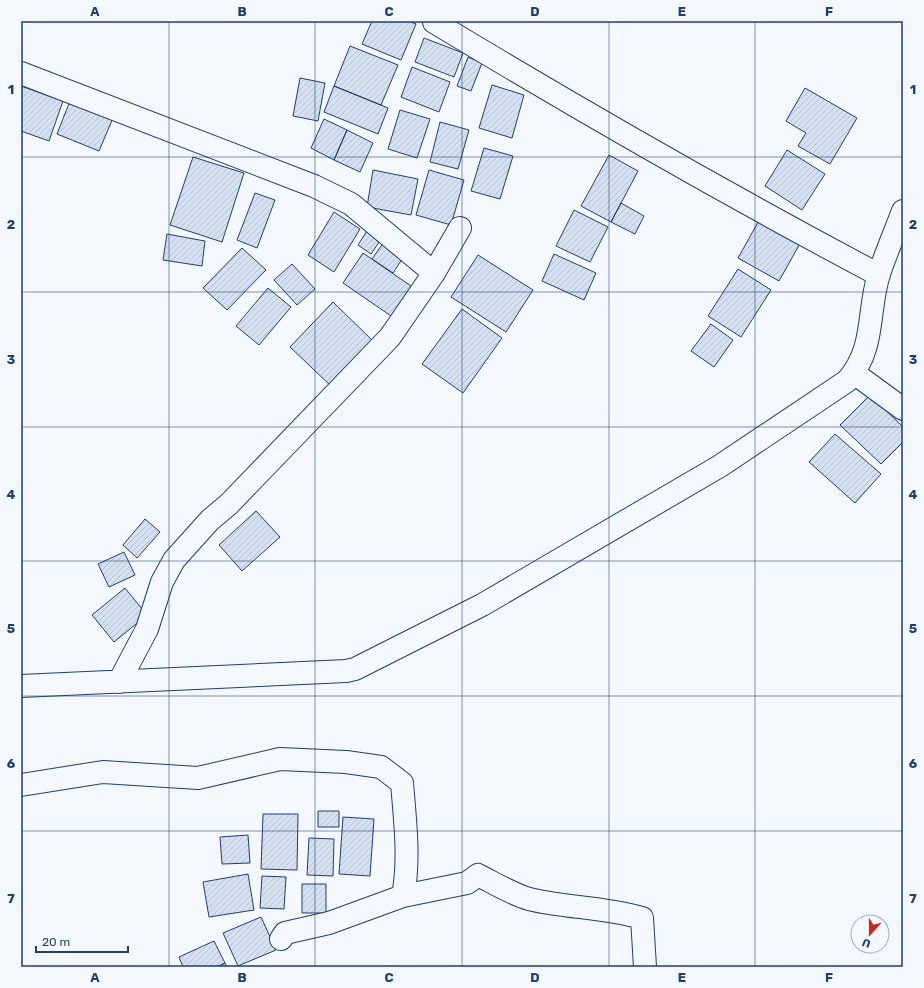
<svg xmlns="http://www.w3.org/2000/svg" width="924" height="988" font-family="Rubik,sans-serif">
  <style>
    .building { fill: url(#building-hatch); stroke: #1d3f73 }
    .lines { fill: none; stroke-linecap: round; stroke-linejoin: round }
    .minor-casing { stroke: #1d3f73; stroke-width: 24 }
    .minor { stroke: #f4f7fb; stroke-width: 22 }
    .grid { fill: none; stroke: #1d3f73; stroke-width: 1; stroke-opacity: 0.55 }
    .neatline { fill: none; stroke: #1d3f73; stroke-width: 1.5 }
    .grid-label { font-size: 13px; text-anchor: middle; font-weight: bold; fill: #1d3f73 }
  </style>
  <defs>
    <pattern id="building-hatch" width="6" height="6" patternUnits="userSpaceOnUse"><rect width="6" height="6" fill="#d5e0f0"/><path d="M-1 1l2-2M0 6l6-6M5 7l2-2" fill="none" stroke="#b6c1d1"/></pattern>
  </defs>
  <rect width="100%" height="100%" fill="#f4f7fb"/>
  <path class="building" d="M372,21H408L416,24L401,60L362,44Z
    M424,38L463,53L454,77L415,62Z
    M350,46L398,65L381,105L334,86Z
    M468,57L482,63L471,91L457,86Z
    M412,67L450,82L439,112L401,97Z
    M300,78L325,83L318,121L293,116Z
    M492,85L524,95L512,138L479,128Z
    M21,86L63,101L49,141L21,131Z
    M334,86L388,108L378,134L324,112Z
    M805,88L857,118L830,164L798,146L806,133L786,121Z
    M70,101L113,118L99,151L57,134Z
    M400,110L430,119L417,158L388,149Z
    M324,119L347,130L334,160L311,148Z
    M440,122L469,130L458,169L430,162Z
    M347,130L373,143L360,172L334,160Z
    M484,148L513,156L500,199L471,191Z
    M787,150L825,174L802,210L765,186Z
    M609,155L638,171L611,222L581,206Z
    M193,157L244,173L222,242L170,225Z
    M373,170L418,179L411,215L367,207Z
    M429,170L464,180L451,225L416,215Z
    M255,193L275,200L257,248L237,240Z
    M621,203L644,216L635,234L611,222Z
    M574,210L608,227L590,262L556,246Z
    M334,212L360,229L334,272L308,255Z
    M761,217L802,240L779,281L738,258Z
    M370,226L384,235L371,254L358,245Z
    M167,234L205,241L202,266L163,260Z
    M386,239L406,253L393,273L372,259Z
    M242,248L266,270L227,310L203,288Z
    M363,253L414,288L394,318L343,283Z
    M554,254L596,273L584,300L542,281Z
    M478,255L533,290L506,332L451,297Z
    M292,264L315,289L297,305L274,280Z
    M738,269L771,290L741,337L708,316Z
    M268,288L291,307L259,345L236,326Z
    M333,302L375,343L332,387L290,347Z
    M462,309L502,338L463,393L422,364Z
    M711,324L733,340L714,367L691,351Z
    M870,395L903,427V442L881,464L840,425Z
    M835,434L881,474L855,503L809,462Z
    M256,511L280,537L242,571L219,545Z
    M145,519L160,532L137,558L123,545Z
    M124,552L135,575L109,587L98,564Z
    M125,588L147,615L114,642L92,615Z
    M318,811H339V827H318Z
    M263,814H298L297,870L261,869Z
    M343,817L374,819L370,876L339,874Z
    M248,835L250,863L222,864L220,837Z
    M309,838L334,839L333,876L307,875Z
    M248,874L254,910L209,917L203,882Z
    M262,876L286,877L284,909L260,908Z
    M302,884H326V913H302Z
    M261,917L276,950L238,966L223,933Z
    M214,941L225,963L217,967H183L179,957Z
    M225,963L227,967H217Z"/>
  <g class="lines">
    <g class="minor-casing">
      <path id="minor" d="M434,22C580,110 728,195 879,275
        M21,73L314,186L351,204L434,273
        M854,373L903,409
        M119,682L147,629L162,582L174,560L210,520L229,504L390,337L434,273L460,228
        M21,686L346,671L355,669L482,605L720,466L847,381C876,348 867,312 879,274C886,253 895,232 903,211
        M21,785L103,772L198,778L280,759L346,762L381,767L402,783C405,820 410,859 403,896L329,923L285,933L281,939
        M403,896L467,883L478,875C494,883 512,894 529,899C566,908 605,907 642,918L645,967"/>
    </g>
    <use href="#minor" class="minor"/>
  </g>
  <path class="grid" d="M169,21V967M315,21V967M462,21V967M609,21V967M755,21V967M21,157H903M21,292H903M21,427H903M21,561H903M21,696H903M21,831H903"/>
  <rect width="924" height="988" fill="none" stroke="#f4f7fb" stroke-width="44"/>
  <g transform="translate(870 934) rotate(201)"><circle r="19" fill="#f4f7fb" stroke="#9eadc5"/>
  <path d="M0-3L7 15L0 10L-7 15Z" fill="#c62828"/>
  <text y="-6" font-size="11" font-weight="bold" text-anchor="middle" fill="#1d3f73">U</text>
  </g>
  <path d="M36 946v6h92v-6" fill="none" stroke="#1d3f73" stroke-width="2"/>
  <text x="42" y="946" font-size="12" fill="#1d3f73" stroke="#f4f7fb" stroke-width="3" paint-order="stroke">20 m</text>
  <rect x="22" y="22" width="880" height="944" class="neatline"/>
  <g class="grid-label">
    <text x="95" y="16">A</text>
    <text x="242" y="16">B</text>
    <text x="389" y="16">C</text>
    <text x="535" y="16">D</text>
    <text x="682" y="16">E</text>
    <text x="829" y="16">F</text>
    <text x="11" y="94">1</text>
    <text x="913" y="94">1</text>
    <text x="11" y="229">2</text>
    <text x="913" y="229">2</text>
    <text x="11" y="364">3</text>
    <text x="913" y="364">3</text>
    <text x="11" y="499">4</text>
    <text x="913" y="499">4</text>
    <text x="11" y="633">5</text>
    <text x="913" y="633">5</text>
    <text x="11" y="768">6</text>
    <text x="913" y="768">6</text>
    <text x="11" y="903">7</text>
    <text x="913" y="903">7</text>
    <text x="95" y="982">A</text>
    <text x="242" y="982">B</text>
    <text x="389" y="982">C</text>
    <text x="535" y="982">D</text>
    <text x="682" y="982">E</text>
    <text x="829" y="982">F</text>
  </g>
</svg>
